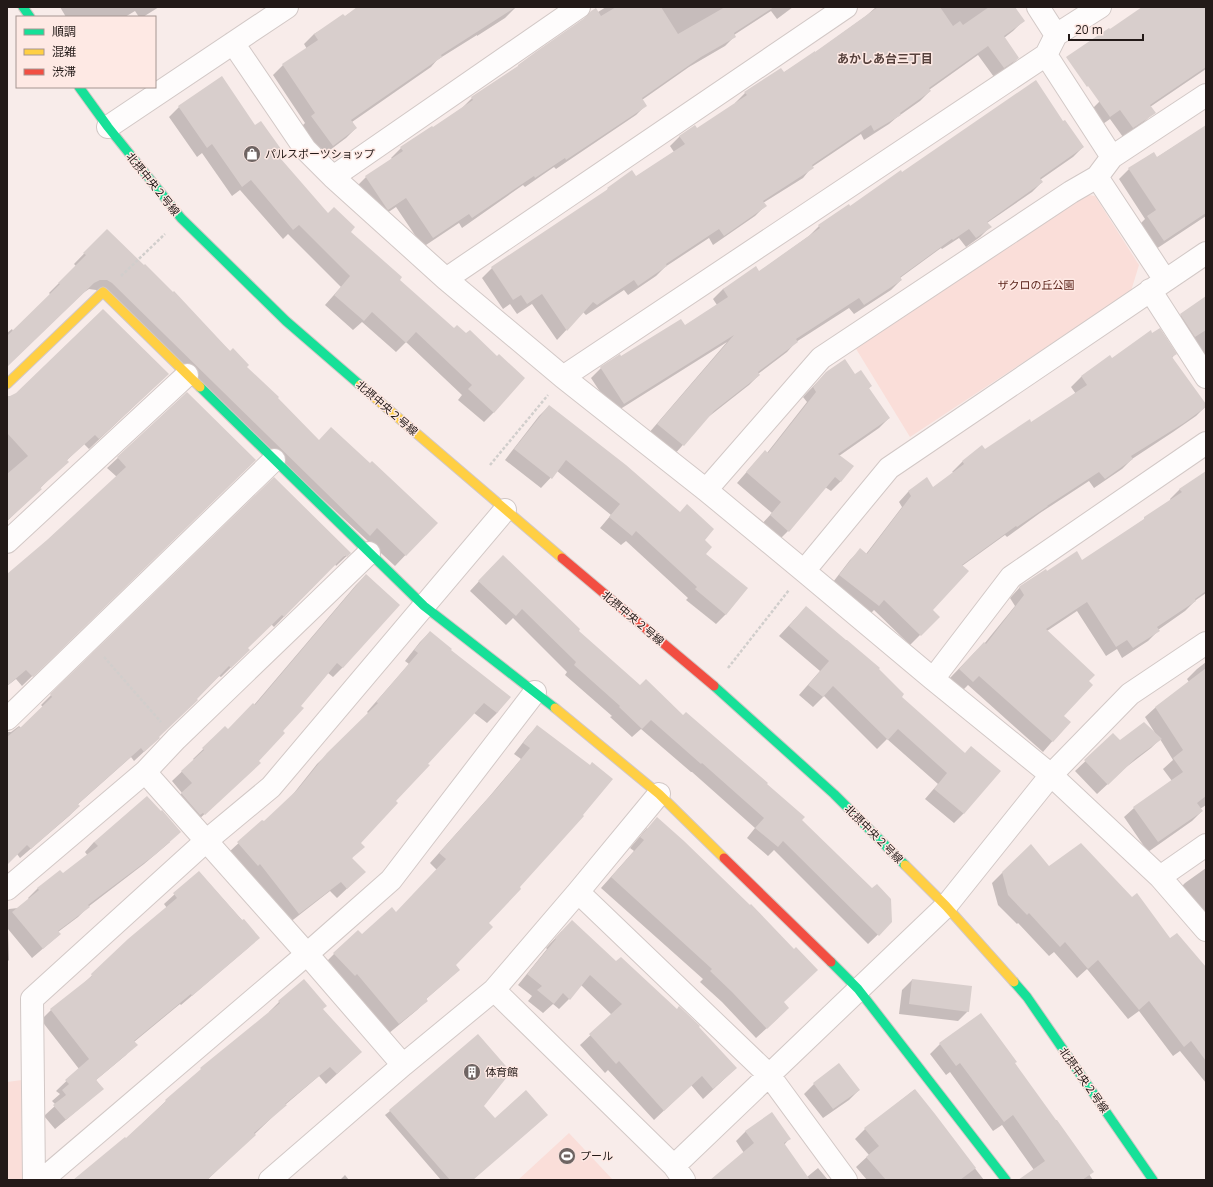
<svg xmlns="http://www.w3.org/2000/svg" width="1213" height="1187" font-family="'Open Sans','Noto Sans JP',sans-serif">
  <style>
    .green { fill: #faded9 }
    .shadow { fill: #0003 }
    .building { fill: #d8cecc }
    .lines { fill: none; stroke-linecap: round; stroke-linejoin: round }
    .street-casing { stroke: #d2c8c6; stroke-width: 24 }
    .fast-casing { stroke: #d2c8c6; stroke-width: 11 }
    .slow-casing { stroke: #d2c8c6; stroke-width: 11 }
    .jam-casing { stroke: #d2c8c6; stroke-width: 11 }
    .path { stroke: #d1cecc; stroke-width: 2.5; stroke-dasharray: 3 2; stroke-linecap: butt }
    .street { stroke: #fefcfc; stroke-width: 22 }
    .fast { stroke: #16e098; stroke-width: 9 }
    .slow { stroke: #ffcf43; stroke-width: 9 }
    .jam { stroke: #f24e42; stroke-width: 9 }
    .labels { text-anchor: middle; stroke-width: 3; stroke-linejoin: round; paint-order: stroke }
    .poi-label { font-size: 11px; fill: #231a18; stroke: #fee9e4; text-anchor: start }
    .street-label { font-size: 11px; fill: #231a18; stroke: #fee9e4 }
    .park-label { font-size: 11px; fill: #561d14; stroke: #fee9e4 }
    .neighbourhood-label { font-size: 12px; font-weight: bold; fill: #56413c; stroke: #fee9e4 }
  </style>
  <rect width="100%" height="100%" fill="#f8ecea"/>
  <path class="green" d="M1071,192L1095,196L1139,265L1131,291L910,437L850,339Z
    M22,1080L24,1180H7V1082Z
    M569,1133L613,1180H518Z"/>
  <path class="shadow" d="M60,7H159L143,17H139L135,11L125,17H66Z
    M359,7H515V8L505,18L477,36V35L437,60L431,67L352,122L356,128L346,138L322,156L301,127L305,123L273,75L283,65L307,49L304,44L314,34L344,17Z
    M606,7H793L777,19L771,11L734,35L735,36L725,46L689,67L642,100L646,105L636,115L556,169L554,167L525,187L523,185L462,228L459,223L423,247L396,207L378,219L356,187L366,177L392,159L391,158L401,148L433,129L462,108L472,98L515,69L581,22L591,12H598Z
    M876,7H1013L1023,21L1013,31L1004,38L1018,58L1008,68L994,77L978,55L929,90L930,91L920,101L896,118L889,124L864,140L861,134L812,167L803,178L763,203L765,206L755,216L713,245L709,238L665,267L656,276L628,295L624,290L586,315L583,312L557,340L532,304L517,314L510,304L503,309L482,278L492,268L602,195L608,189L636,177L674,152L670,146L680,136L697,129L736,104L735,103L745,93L783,73L815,53L866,16Z
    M1144,7H1206V69L1150,107L1154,112L1144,122L1123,137L1110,119L1100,126L1089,112L1099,102L1109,31Z
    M179,107L255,126L285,156L280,160L328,215L349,232L399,280L494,412L484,422L458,400L462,395L406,342L396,352L362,322L353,330L325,305L341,287L288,234L283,239L240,190L232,196L202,153L197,157L169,117Z
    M1063,122L1083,147L1073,157L1040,180L1042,182L1032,192L987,223L990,227L980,237L966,247L959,238L942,249L941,248L900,278L901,280L891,290L854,314L849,308L796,342L787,352L758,374L759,375L749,385L707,418L673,456L648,434L727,342L614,413L591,378L601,368L685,326L717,305L713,299L723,289L759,272L809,236L819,226L849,205L850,207L902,173Z
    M1206,126V216L1153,251L1137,227L1145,219L1119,179L1129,169L1153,153L1156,158Z
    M107,230L246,367L319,441L436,523L395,566L96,290L89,289L83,293L7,366V333L12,329L13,331L51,295L49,293L76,266L74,264Z
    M1206,297V363L1171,325L1181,315Z
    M1175,354L1172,358L1206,406L1196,416L1173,432L1132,459L1122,469L1094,488L1089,481L1040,513L1007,537L1005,535L962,566L932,610L938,617L910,645L874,610L869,615L830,586L850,560L860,550L866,554L902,507L899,502L908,492L926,479L933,488L954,473L952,472L962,462L982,447L985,450L1031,423L1076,394L1071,387L1081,377L1109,357L1112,359Z
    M826,373L855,375L871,386L868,389L889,418L879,428L839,456L841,481L831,491L825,487L788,531L778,541L760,526L772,513L737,483L765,451L767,453L807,402L803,397Z
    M168,374L89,449L84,444L66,461L30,499L7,521V397Z
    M187,393L245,469L22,686L16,679L7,686V577L117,477L107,468Z
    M549,406L679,513L703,540L705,554L726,614L716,624L686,600L688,598L626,541L621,545L600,528L611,515L557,471L541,488L505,460L539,416Z
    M1206,472V593L1196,600L1185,611L1158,630V631L1148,641L1122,658L1117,649L1106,656L1077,611L1047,631L1088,681L1063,716L1069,722L1043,752L968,685L962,691L949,679L974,653L984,644L1015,606L1010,598L1020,587L1047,572L1082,562L1171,501L1170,499L1180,489Z
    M350,553L336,566L335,564L274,627L271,624L246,648L249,650L221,677L219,676L158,737L148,748L134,761L131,757L77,805L79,806L69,816L20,858L17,854L7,864V732H11L19,726L21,728L43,707L41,705L51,695Z
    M493,566L577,631L640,686L683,716L766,784L801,820L891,922L868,944L774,850L768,856L747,838L755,828L692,772H691L641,729L632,737L610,717L612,716L565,675L567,672L513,618L506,625L470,591Z
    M366,575L343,667L333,677L328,673L300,706L282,732L257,761L249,772L194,824L171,804L182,793L172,781L194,760L193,759L225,728L228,730L254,705L356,585Z
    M806,607L878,669L900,697L964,754V813L954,823L925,799L938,784L887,739L877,749L824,696L813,707L799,695L820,671L779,636Z
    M430,632L450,651L509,697L497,713L487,723L474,713L427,764L395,801L360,843L352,858L354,882L337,898L330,891L289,923L228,853L262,821L264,823L290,798L317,764L369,714L367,712L409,664L405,661L420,642Z
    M1206,662V805L1200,809L1202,811L1192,821L1148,852L1124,817L1134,808L1172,781L1163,769L1173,760L1160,739L1151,748L1125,768L1097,794L1075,771L1113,735L1119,741L1155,733L1145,717L1156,707L1189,682L1187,679L1197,669Z
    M538,726L488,923L454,965L449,979L426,999L427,1000L417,1010L388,1034L324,964L334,954L396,913L437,870L430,863L489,797L521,759L514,754L528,736Z
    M647,828L783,1002L778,1018L756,1038L722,1002L700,982L703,979L601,888L634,851L630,848Z
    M94,842H170L144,864L88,907L78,917L58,932L60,934L32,958L8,929L9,960L7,962V911L9,909L18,908L29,899L28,898L38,888L63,875L88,856L85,852Z
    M1048,867L1170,940L1206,981V1083L1180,1051L1173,1056L1139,1011L1128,1019L1087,969L1077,978L1054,952L1049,956L1018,923L1017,924L998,905L992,883L1002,873Z
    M1206,868V927L1175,893L1185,883Z
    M199,872L258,938L248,948L181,1005L180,1004L134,1042L126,1055L96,1080L102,1088L92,1098L55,1129L44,1116L56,1105L52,1101L60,1094L56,1091L79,1069L41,1020L51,1010L82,985L129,940L167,908L164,904Z
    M562,931L616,962L677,1010L698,1027L736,1068L703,1099L691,1085L654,1120L608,1070L605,1073L580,1045L612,1015L581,985L569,999L559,1009L553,1004L543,1013L528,1001L532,996L518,985L547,949L546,948Z
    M912,980L968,1011L958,1021L899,1014L902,990Z
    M304,981L322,1009L361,1052L326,1084L319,1076L285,1105L207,1180H74L126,1139L166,1101L270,1013L269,1012L279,1002Z
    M940,1044L1014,1064L1093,1180H1020L1034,1170L1002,1125L993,1131L950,1072L946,1075L930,1054Z
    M839,1064L859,1090L849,1100L823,1118L804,1094L814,1084Z
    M914,1090L984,1180H867L856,1167L869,1155L855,1139L865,1129Z
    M482,1107L495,1119L547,1115L472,1180H441L385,1115L390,1111Z
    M746,1131L790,1138L784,1145L807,1177L818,1168L828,1180H713L744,1153L736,1141Z
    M345,1175L349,1180H340Z"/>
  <path class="building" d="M357,7H516L441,55L442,57L351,120L357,128L333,146L311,116L315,113L282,64L318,40L314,34L343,14L345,16Z
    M616,7H661L678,34L725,7H774L734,33L736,37L701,57L642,98L647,106L566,160L565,158L535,178L534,176L472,218L469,214L433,238L406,198L388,210L387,209L365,176L403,151L400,147L432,126L433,127L473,100L471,97L518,66V65L537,51L586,17L591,11L596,8L601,16Z
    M878,7H940L953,26L960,21L963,25L989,7H1015L1025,21L1004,36L1019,58L1004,68L988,46L929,88L931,91L900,113L901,115L874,131L871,125L812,165L814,168L763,201L767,206L724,236L719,229L666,264L667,266L638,286L634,280L597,305L593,302L567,331L542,294L527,304L521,295L513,300L491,267L608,189L607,188L632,170L636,176L685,144L679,136L695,125L697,128L747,95L744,92L781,68L784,72L815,51V52Z
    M1142,7H1206V67L1150,105L1156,113L1133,128L1120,110L1110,117L1088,86L1087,87L1066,57L1109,28L1110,29Z
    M222,76L255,125L261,121L286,156L281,159L328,213L334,207L355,227L351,232L402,277L400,280L454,328L457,325L466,333L470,330L497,356L499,354L525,378L494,413L468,389L472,385L416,332L406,343L372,312L364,321L334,295L350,276L299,225L293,230L251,180L242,187L212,144L207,148L178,106Z
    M1036,80L1063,121L1065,120L1084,147L1040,178L1043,182L987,222L992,227L976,238L969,229L953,240L952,239L900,277L902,280L864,305L859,298L796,339L798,342L758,372L760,375L714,411L684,446L657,424L734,335L624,404L600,367L620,354L621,356L681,319L685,325L728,297L723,289L756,266L759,271L820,228L818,225L849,204L850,206L901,170L902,172Z
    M1206,125V213L1164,241L1147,216L1156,210L1128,168L1154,152L1157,157Z
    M107,229L144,265L145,264L173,292L174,291L230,351L233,348L249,365L247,367L279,397L278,398L319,440L331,427L370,463L372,461L438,523L406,556L377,528L370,536L112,283L107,280H100L94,283L7,367V336L60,284L58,283L86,255L83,253Z
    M1206,296V330L1195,337L1180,314Z
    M103,309L169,374L99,439L95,435L67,460L69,462L40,488L42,489L7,521V474L28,456L7,433V396H10L16,393Z
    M1160,328L1177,354L1172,357L1206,404V407L1184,423L1131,456L1133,459L1105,479L1099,472L1047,506H1048L1017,527L1016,526L962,565L969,571L933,610L940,617L921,636L884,600L879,606L839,575L860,548L867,554L911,496L908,491L927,477L933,487L964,464L962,461L982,445L985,449L1030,419L1031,422L1087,385L1081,376L1110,355L1112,358L1151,330L1152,333Z
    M845,359L855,374L861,370L872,386L869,388L890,418L838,454L854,466L841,482L835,477L789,532L770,515L781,502L746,472L765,450L768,453L816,392L813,387L826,372Z
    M187,392L256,460L33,677L26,670L7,686V574L47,540L126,467L117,457Z
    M549,405L626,465L680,512L687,504L714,529L705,540L712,547L706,554L748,588L726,615L695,589L697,587L636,531L632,536L609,517L620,504L566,460L552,479L514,449Z
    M1206,471V591L1195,599L1196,601L1157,627L1160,631L1133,648L1127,640L1116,647L1087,602L1046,629L1095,675L1089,681L1093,685L1064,716L1071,722L1053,742L979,676L973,682L959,669L984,642L986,644L1024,595L1019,587L1020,586L1046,569L1047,571L1077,551L1082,560L1144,519V517L1182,492L1179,489Z
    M274,477L351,553L347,557L345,555L284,617L282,615L248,648L250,650L231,668L229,666L197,699L198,700L159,737L160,738L144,752L141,748L78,804L80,806L31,849L27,845L7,865V737L19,727L20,728L52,697L50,694Z
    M503,555L580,629L579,631L640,685L646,679L683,715L686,712L768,783L767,784L805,817L802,820L872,888L877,884L891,899L892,922L879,936L783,841L778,847L755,828L764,818L702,763L701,764L651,720L642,729L619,707L620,706L574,665L576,662L522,609L516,616L478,581Z
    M366,574L400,605L343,668L337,663L301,706L304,708L283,731L285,733L259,761L261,763L205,815L203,813L200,815L181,793L192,783L181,771L204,750L202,748L225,726L228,729L253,703L255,705Z
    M806,606L846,640H847L880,668L879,669L904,694L902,697L965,753L971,746L1001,771L964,814L934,789L947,773L898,729L888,740L833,686L823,697L808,685L829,661L789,626Z
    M430,631L452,649L451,650L511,697L497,713L484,703L428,764L430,765L396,801L398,803L361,843L365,847L352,858L366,872L347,889L341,882L299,914L260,864L258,866L237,842L262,820L264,821L298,789L327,753L378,703L376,702L418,653L414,650Z
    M1206,668V796L1197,803L1203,811L1158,842L1133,807L1183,772L1173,758L1183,750L1155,707Z
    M1144,722L1162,739L1136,758L1108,785L1084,760L1113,733L1120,740Z
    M537,725L590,765L592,762L613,779L583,815L584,816L520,887L521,889L489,923L493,927L456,965L460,970L426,999L428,1001L399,1024L357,974L355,976L333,953L358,930L362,934L392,907L396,912L446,859L439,853L499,786L530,748L523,743Z
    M147,796L161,811L162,810L181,832L156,854L88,905L90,907L58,931L61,934L43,949L12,912L39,890L37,888L60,870L63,873L98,846L94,842Z
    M657,817L684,841L750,905L751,904L794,949L796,947L818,970L784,1002L789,1008L767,1029L732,992L710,971L712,969L611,877L644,840L640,837Z
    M1081,843L1132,897L1137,893L1170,938L1177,933L1206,967V1061L1191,1041L1184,1047L1149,1001L1139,1010L1098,960L1088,969L1065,942L1060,947L1029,913L1027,915L1008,895L1002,872L1031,844L1049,866Z
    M199,871L242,920L244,919L260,938L192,996L191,994L134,1041L138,1045L96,1080L104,1089L66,1120L53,1105L66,1095L62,1090L69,1084L65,1080L89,1059L50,1009L92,976L91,974L128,939L177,898L173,893Z
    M572,920L616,961L621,957L677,1009L679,1006L700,1026L699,1027L737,1068L713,1089L702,1076L664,1111L619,1061L616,1064L589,1034L622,1004L590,975L570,1000L563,993L554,1004L537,990L542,986L527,974L556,939L555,938Z
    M304,979L327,1006L323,1009L362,1052L337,1074L330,1067L285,1104L287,1105L254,1133L256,1135L207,1180H73L125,1137L126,1138L166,1101L165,1100L201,1069L200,1068L280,1003L278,1001Z
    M912,979L972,986L969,1012L909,1004Z
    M981,1013L1017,1062L1015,1063L1056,1120H1057L1094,1172L1082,1180H1018L1045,1161L1013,1115L1004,1122L960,1063L956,1066L939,1043Z
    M478,1034L511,1072L484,1106L495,1118L526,1090L548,1115L473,1180H450L389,1110Z
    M839,1063L860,1090L833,1109L813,1083Z
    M915,1089L935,1114L976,1168L960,1180H886L866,1157L879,1146L864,1128Z
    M772,1112L791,1139L784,1143L810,1180H710L754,1143L745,1131Z"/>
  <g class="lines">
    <g class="street-casing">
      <path id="street" d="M1038,7L1056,35
        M233,43L305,149L333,177L446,279L563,377L706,490L804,571L933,679L1051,775L1160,877L1206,930
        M1046,55L1112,157
        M108,127L287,7
        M333,177L579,7
        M1097,177L1165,280
        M446,279L846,7
        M1150,290L1206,377
        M563,377L1046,55L1056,35L1100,7
        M706,490L821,358L1071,192L1097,177L1112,157L1206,95
        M7,542L187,375
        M804,571L889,468L1206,253
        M933,679L1011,577L1206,443
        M7,719L274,460
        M145,772L307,954L403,1065
        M1160,877L1206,845
        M7,889L145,772L176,739L369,553
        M578,892L769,1075L846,1180
        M494,990L674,1166L684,1180
        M674,1166L946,906L1051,775L1130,694L1206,643
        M34,1180L32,999L206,841L271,787L505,510
        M42,1180L307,954L391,880L535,692
        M270,1180L403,1065L494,990L578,892L659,794"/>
    </g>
    <g class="fast-casing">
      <path id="fast" d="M23,7L30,17
        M79,87L108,127L181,218L286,321L360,385
        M200,387L424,606L555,708
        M714,686L834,794L905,865
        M831,962L858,989L1006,1180
        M1014,982L1027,997L1153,1180"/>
    </g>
    <g class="slow-casing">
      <path id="slow" d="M7,384L103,292L200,387
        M360,385L562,558
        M555,708L659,794L724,858
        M905,865L946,906L1014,982"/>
    </g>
    <g class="jam-casing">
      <path id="jam" d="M562,558L714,686
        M724,858L831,962"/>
    </g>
    <path class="path" d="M121,276L165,234
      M490,465L548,395
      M104,657L161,722
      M728,668L789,590"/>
    <use href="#street" class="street"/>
    <use href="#fast" class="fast"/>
    <use href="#slow" class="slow"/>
    <use href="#jam" class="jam"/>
  </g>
  <defs>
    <g id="shop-disc" transform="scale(0.9)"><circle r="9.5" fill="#6e6462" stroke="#fee9e4"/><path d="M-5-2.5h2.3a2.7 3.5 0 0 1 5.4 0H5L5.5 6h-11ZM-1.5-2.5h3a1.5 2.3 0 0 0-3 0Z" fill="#fff"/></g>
    <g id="building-disc" transform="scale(0.9)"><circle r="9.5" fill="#6e6462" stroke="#fee9e4"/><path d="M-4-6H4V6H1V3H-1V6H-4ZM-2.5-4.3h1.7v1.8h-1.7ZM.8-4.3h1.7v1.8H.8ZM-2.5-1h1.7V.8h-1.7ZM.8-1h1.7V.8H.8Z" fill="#fff"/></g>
    <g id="stadium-disc" transform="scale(0.9)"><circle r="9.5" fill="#6e6462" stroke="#fee9e4"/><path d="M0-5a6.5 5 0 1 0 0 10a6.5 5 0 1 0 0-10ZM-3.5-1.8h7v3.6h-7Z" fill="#fff"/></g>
  </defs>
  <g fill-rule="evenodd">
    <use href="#shop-disc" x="252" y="154"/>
    <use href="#building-disc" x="472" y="1072"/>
    <use href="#stadium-disc" x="567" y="1156"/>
  </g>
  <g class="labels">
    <g class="poi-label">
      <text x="265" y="158">パルスポーツショップ</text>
      <text x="485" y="1076">体育館</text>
      <text x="580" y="1160">プール</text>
    </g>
    <g class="street-label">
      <text transform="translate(153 184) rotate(51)" y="4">北摂中央２号線</text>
      <text transform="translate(387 408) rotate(41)" y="4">北摂中央２号線</text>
      <text transform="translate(633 618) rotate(40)" y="4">北摂中央２号線</text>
      <text transform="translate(874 834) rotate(45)" y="4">北摂中央２号線</text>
      <text transform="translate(1084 1080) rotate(55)" y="4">北摂中央２号線</text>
    </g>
    <g class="park-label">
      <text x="1036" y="289">ザクロの丘公園</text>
    </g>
    <g class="neighbourhood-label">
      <text x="885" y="63">あかしあ台三丁目</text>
    </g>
  </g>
  <rect width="1213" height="1187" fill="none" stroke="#231a18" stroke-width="16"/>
  <rect x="16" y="16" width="140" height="72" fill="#fee9e4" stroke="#a69692"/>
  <rect x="24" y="29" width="20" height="6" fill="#16e098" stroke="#a69692"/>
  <text x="52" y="36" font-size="12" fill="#231a18">順調</text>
  <rect x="24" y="49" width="20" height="6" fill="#ffcf43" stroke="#a69692"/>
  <text x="52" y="56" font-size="12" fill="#231a18">混雑</text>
  <rect x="24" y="69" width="20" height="6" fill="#f24e42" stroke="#a69692"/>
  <text x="52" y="76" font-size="12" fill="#231a18">渋滞</text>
  <path d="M1069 34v6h74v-6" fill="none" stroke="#231a18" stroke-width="2"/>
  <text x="1075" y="34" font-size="12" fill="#231a18" stroke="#fee9e4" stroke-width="3" paint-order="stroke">20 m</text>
</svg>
